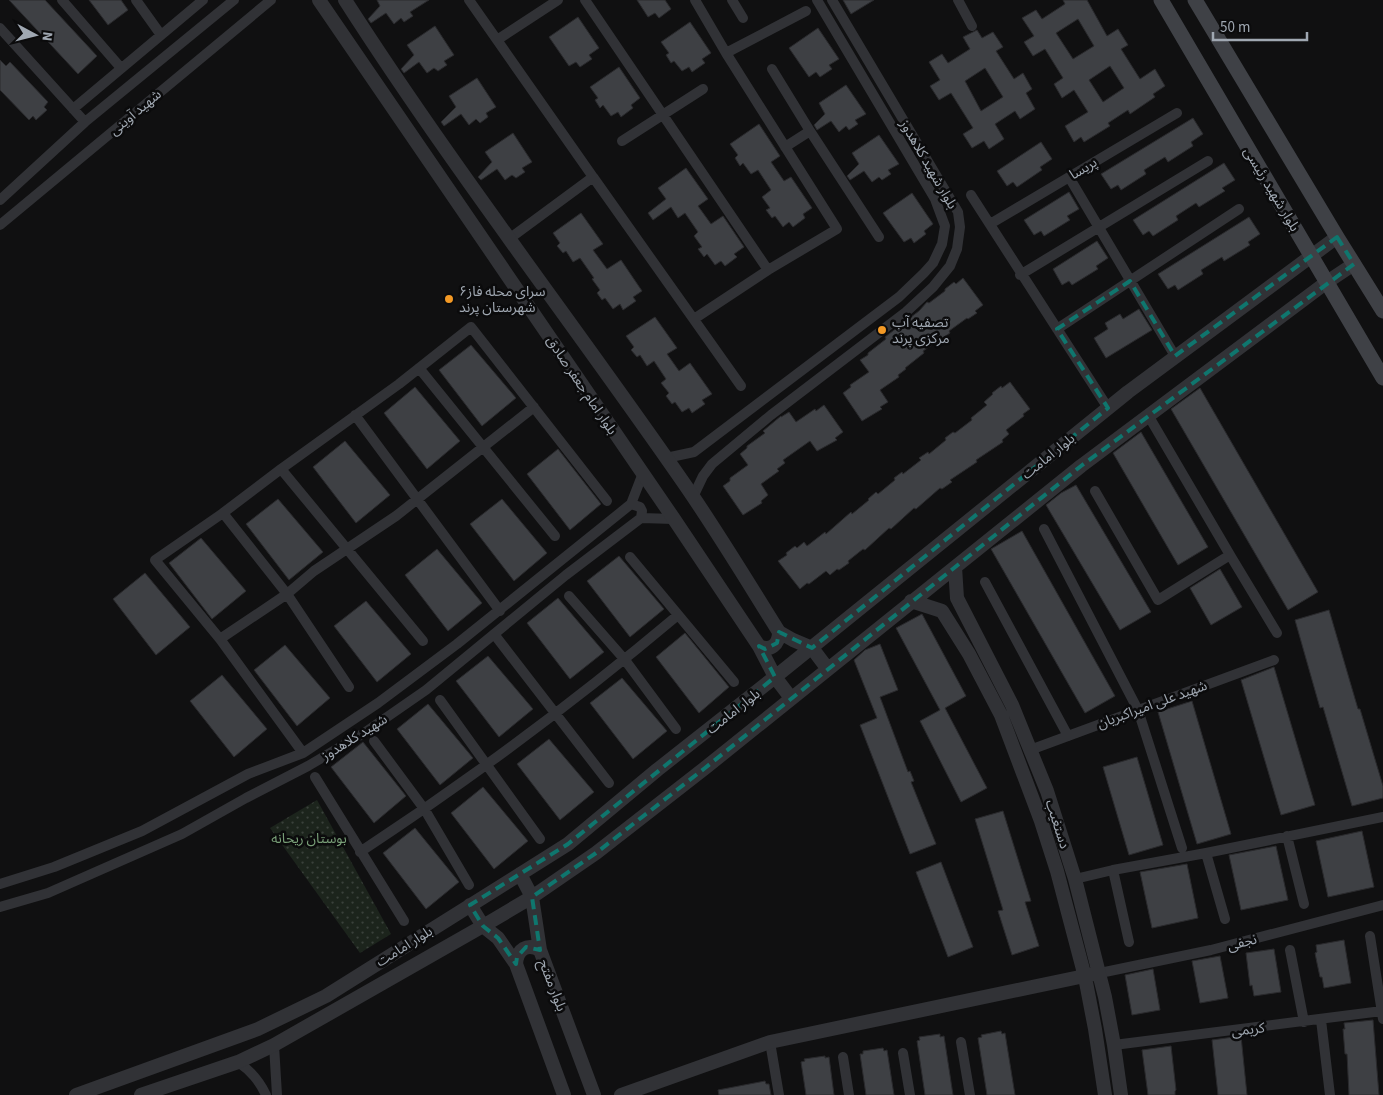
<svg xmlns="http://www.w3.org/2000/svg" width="1383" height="1095" font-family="'Source Sans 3','Noto Sans Arabic',sans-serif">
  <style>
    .grass { fill: url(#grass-dots) }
    .building { fill: #3e4044; stroke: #2a2a2d; fill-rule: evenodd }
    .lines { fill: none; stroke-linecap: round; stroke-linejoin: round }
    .minor { stroke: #313236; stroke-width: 10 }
    .tertiary { stroke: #313236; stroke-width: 14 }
    .secondary { stroke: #3f4146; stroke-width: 15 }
    .marked { fill: none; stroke: #0f766e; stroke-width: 4; stroke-dasharray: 10 6; stroke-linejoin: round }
    .poi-dot { fill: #f39925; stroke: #0b0b0c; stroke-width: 2 }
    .labels { text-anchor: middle; stroke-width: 5; stroke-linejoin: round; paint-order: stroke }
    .street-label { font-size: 14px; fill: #a0a8b2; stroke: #0b0b0c }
    .poi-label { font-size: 14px; fill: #a0a8b2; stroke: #0b0b0c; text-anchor: start }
    .park-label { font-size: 14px; fill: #789e77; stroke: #0b0b0c }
  </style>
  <defs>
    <pattern id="grass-dots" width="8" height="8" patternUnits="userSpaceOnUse" patternTransform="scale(1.25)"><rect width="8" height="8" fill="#1c241c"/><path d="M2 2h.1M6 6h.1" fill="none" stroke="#3a413b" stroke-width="1.8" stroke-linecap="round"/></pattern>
  </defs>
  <rect width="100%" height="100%" fill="#101011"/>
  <path class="grass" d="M317,800L391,934L360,953L270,828Z"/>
  <path class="building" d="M9,0H45L97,56L78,74Z
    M89,0H121L128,10L108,25Z
    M377,0H429L410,12L413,16L404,22L401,18L394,24L386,13L371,23L368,19L380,6Z
    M637,0H665L671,9L659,18L655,13L648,17Z
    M843,0H874L851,14Z
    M1063,0H1087L1107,36L1118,29L1128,45L1121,49L1140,79L1155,69L1165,86L1153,94L1155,97L1130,114L1128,110L1108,123L1110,126L1084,142L1081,137L1074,142L1065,126L1088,112L1074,90L1062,98L1054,84L1063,78L1045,49L1033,56L1024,42L1034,36L1022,18L1036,10L1042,19L1065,4ZM1078,19L1094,46L1073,59L1056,33ZM1110,66L1124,88L1103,102L1089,80Z
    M578,17L599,48L589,55L592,59L580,67L576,62L569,66L549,37Z
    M690,22L711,53L702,59L705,63L692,72L689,67L682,71L674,61L671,63L666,55L669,53L661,42Z
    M435,26L454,55L444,61L447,65L438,71L434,68L427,73L419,62L404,73L401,69L414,55L407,45Z
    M818,28L839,59L829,65L832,69L820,77L816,72L809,77L789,48Z
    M977,30L982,38L993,32L1003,47L996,51L1014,79L1023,73L1032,89L1026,93L1035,109L1020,119L1015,111L995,124L1004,139L989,149L984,141L972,148L963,134L973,128L951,93L939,100L930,86L940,80L929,62L942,54L948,63L970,49L963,37ZM985,68L1003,97L981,111L965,81Z
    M0,60L6,66L10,62L48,102L44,107L47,110L36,120L33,116L29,120L0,90Z
    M619,67L640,98L631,105L633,108L621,117L618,112L611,116L603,105L600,108L595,100L598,98L590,87Z
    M477,78L496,107L486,113L488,117L480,123L476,119L469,125L461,114L444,126L441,122L456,107L449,96Z
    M846,85L866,114L855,120L858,124L849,130L846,126L839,132L831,121L817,130L814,125L825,114L819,103Z
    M1193,118L1203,134L1191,142L1193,146L1168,162L1165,157L1144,170L1146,174L1121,190L1118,185L1111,189L1101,174Z
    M759,124L780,156L771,162L784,181L791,177L812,208L803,214L805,218L793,227L789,222L783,227L775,216L772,218L766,210L770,208L762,197L771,190L758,170L751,174L743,163L740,166L735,158L738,155L730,144Z
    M513,133L532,162L522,168L525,172L516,178L512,175L505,180L497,169L481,180L478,177L492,162L485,152Z
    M879,135L899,164L888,170L891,174L882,180L879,177L872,182L864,171L850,180L847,176L859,164L852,153Z
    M1041,142L1052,159L1040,167L1042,170L1017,187L1013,182L1007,186L997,171Z
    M1224,163L1235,180L1222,188L1225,191L1199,207L1196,203L1176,216L1178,220L1153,236L1149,231L1143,235L1133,220Z
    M686,168L708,199L698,206L711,224L723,216L744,247L734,254L737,257L725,266L721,261L715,265L707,254L704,257L698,249L702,247L694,236L698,232L685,213L678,218L671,207L653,220L648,213L666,199L658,188Z
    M1069,192L1079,209L1067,216L1070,220L1044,236L1041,231L1034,235L1024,220Z
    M912,193L933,224L924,231L926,234L914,243L911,238L904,242L883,213Z
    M581,213L603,244L593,250L607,269L621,260L642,291L633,297L636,301L623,310L620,304L613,309L605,298L602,300L597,293L600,290L592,279L594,278L580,258L573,262L566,251L563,253L557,246L560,243L553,233Z
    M1249,217L1260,234L1248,242L1250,245L1224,261L1222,257L1201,270L1203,274L1178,290L1175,285L1168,289L1158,274Z
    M1097,241L1108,258L1096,266L1098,269L1072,285L1069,281L1062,285L1053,269Z
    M963,278L983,305L975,311L977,313L968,319L967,318L949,331L950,333L923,351L924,353L905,368L906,369L898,375L899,377L880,390L888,402L880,407L882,409L862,421L843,393L851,387L850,385L869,372L860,360L868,355V353L886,339L885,337L919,311L927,302L929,303L945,291V289L954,282L956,284Z
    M1139,309L1152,330L1106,358L1094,338L1108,329L1105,323L1120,314L1123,319Z
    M655,317L677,348L667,354L679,371L690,363L712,394L702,400L705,404L692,413L689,408L682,412L675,402L672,404L666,396L669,393L661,383L666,379L654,361L647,366L640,355L637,357L631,350L634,347L626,336Z
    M471,345L516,398L482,426L439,370Z
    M1010,382L1030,409L1023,414L1024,416L1006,430L1009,434L1002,440L1003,442L976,460L977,462L950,480L952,482L942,489L940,488L916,509L914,508L891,529L889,528L865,550L863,549L848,561L849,563L839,570L837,569L830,575L826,571L809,584L807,583L800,589L778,561L787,555L786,553L795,546L797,548L804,542L807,546L825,532L826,534L851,512L852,514L869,500L868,499L876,492L878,494L895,480L894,478L902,472L903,474L921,460L919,458L928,452L929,454L946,440L945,438L953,432L955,433L972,420L971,418L987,405L984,402L993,394L992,393L1001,386L1002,388Z
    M415,387L460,441L427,469L384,413Z
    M1200,388L1318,592L1288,610L1171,409Z
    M824,405L843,432L835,438L837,440L817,451L810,441L783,460L785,463L777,469L779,471L761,484L768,495L761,501L762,503L743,515L723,486L730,481V478L748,465L740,454L747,448V446L765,433L763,431L781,416V417L789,412L796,422L815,409L816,411Z
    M1141,432L1208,547L1178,565L1113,453Z
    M345,441L390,495L356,523L313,467Z
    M558,449L601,504L570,530L527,474Z
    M1076,485L1151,612L1120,630L1046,505L1061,493Z
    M278,499L323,552L289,580L246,524Z
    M502,499L547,553L514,581L470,524Z
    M1022,531L1115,696L1085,713L991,549Z
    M201,538L246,591L212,619L169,563Z
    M437,549L482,603L448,631L405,575Z
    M619,556L664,609L630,637L587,581Z
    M1220,569L1242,607L1211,625L1190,588Z
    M145,573L190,627L156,655L113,599Z
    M558,598L604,652L570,679L527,623Z
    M366,601L411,654L377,682L334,626Z
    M1329,610L1358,709H1360L1383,786V798L1352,806L1323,707L1320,708L1295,620Z
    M922,614L966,696L945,708L987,788L961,802L920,721L940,710L896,628Z
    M685,633L729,687L699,713L656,657Z
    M880,644L898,690L880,697L908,772L910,771L914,781L911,782L936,844L910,854L860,725L877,718L854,660L865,650Z
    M285,645L330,698L297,726L254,670Z
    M488,656L533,709L499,737L456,681Z
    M1274,667L1315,805L1281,815L1241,680Z
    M222,675L267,729L234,757L190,701Z
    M622,678L667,731L633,759L590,703Z
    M1192,701L1231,834L1197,844L1158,712Z
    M428,704L473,758L440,785L397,729Z
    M549,739L594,792L560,820L517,764Z
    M363,742L406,796L374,823L331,767Z
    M1137,757L1163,845L1129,855L1103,767Z
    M483,787L528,841L494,869L451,813Z
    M1003,811L1031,901L1025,902L1039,946L1012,955L998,911L1003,910L975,819Z
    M415,828L459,882L426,909L383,853Z
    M1362,831L1374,887L1328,897L1316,841Z
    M1276,846L1288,900L1241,910L1229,855Z
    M941,862L973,947L948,957L916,872Z
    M1187,864L1198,918L1152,928L1140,872Z
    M1344,940L1351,983L1324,988L1322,977H1320L1317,963L1315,953L1317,952L1316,945Z
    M1274,949L1281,992L1254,996L1252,985L1250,986L1246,953Z
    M1220,956L1228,998L1200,1003L1192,961Z
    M1153,969L1160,1010L1132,1015L1125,975Z
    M1373,1020L1379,1095H1349L1347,1054H1345L1343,1029H1345L1344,1023Z
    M1001,1031L1002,1034L1005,1033L1015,1095H987L978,1038L982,1037L981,1035Z
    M940,1034V1037L944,1036L953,1095H925L917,1041L920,1040L919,1037Z
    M1241,1036L1247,1095H1218L1212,1040Z
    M1171,1046L1176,1090L1175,1091V1095H1148L1142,1050Z
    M883,1048L884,1051L887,1050L894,1095H866L860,1054H863V1051Z
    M825,1056V1058L829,1057L834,1095H806L801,1062L805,1061L804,1059Z
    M765,1081L766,1084H769L771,1095H719L718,1090Z"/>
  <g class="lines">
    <path class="minor" d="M62,0L121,68
      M136,0L161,35
      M469,0L593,177
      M585,0L768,270
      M732,0L743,18
      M958,0L972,26
      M0,28L85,122
      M497,40L558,0
      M726,53L806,11
      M772,69L810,131L879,237
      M73,109L203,0
      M622,141L703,89
      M785,147L810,131
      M1069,177L1175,356
      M971,195L1108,408
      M0,200L85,122L234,0
      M990,224L1177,113
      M0,225L271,0
      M509,239L593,177L741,386
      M1020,275L1208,161
      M694,319L768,270L837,229L726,53L695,0
      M1057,329L1239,209
      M419,368L555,536
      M355,415L500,611
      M1148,415L1230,555
      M666,458L694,452L899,297L924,273L933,263L942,244L945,226L935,199L817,0
      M281,469L423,641
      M1095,491L1158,600L1230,555L1277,633
      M693,497L703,476L712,464L771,415L906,312L933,287L950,266L957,249L960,227L958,212L832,0
      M631,504L640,507L642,511L641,518
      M223,513L287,594L349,687
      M1044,529L1138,710L1182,848
      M630,557L734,682
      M985,582L1068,736
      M569,596L625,660L676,729
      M494,634L609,783
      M220,639L287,594L314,571L396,516L534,407
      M440,700L540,839
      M374,741L425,810L469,885
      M1030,750L1274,660
      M303,753L220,639L155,560L223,513L281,469L399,384L471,327L607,501
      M315,777L404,921
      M1287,836L1304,904
      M360,852C471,779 577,700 678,615
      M1206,853L1225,919
      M1113,870L1129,942
      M1075,879L1113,870L1206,853L1383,817
      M0,884L54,867L142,831L248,774L303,753L378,703L457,644L631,504L643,473
      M0,907L48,893L182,834L246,798L308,766L364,733L426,690L566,575L641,518L674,519
      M1370,936L1383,1019
      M1290,950L1304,1022
      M1100,973L1211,950L1383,905
      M1321,1020L1330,1095
      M770,1042L779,1095
      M961,1042L970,1095
      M274,1045L277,1095
      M1114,1045L1382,1011
      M903,1053L910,1095
      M843,1057L849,1095
      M238,1062C251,1071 259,1080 266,1095"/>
    <path class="tertiary" d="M319,0L674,519L759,646L775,677L791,698
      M345,0C450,164 570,319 681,479C716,529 747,581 779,632L793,640L812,648L827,668
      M955,567L957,598L1012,705L1047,791L1075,879L1105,997L1114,1045L1121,1095
      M911,601L942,611L969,654L1001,715L1041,821L1057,871L1085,977L1095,1029L1105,1095
      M759,646C771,652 779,644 779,632
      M520,874L532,897L540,950L594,1095
      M470,905L483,926L498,938L516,964L564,1095
      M516,964C517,949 527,943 540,950
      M76,1095L258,1029L326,996L568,844L657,770L775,677L1128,392L1337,237
      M141,1095L238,1062L274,1045L483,926L532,897L596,853L705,768L1081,466L1327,282L1354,264
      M621,1095L770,1042L1094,974"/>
    <path class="secondary" d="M1161,0L1383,378
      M1195,0L1337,237L1383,311"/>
  </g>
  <path class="marked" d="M1337,237L1354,264L1081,466L705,768L596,853L532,897L540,950L526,947L517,957L516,964L498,938L483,926L470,905L568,844L775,677L759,646L765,649L777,643L779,632L812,648L1108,408L1057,329L1130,281L1175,356Z"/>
  <g class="poi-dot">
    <circle cx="449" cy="299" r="5"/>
    <circle cx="882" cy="330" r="5"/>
  </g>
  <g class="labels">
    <g class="street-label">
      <text transform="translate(135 112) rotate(-40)" y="5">شهید آوینی</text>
      <text transform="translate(929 164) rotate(60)" y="5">بلوار شهید کلاهدوز</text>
      <text transform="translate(1083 168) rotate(-31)" y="5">پریسا</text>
      <text transform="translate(1272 189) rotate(59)" y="5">بلوار شهید رئیسی</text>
      <text transform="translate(582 385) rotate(56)" y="5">بلوار امام جعفر صادق</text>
      <text transform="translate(1048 456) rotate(-39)" y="5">بلوار امامت</text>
      <text transform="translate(1152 704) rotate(-20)" y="5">شهید علی امیراکبریان</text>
      <text transform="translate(733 711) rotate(-38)" y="5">بلوار امامت</text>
      <text transform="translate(354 737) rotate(-32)" y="5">شهید کلاهدوز</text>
      <text transform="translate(1058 824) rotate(72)" y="5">دستغیب</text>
      <text transform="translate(1242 942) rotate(-15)" y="5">نجفی</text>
      <text transform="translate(404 946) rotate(-32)" y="5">بلوار امامت</text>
      <text transform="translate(553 985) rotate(69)" y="5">بلوار مفتح</text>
      <text transform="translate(1248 1029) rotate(-7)" y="5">کریمی</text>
    </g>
    <g class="poi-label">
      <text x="459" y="296">سرای محله فاز۶<tspan x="459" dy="16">شهرستان پرند</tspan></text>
      <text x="892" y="327">تصفیه آب<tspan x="892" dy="16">مرکزی پرند</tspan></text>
    </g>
    <g class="park-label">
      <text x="309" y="843">بوستان ریحانه</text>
    </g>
  </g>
  <g transform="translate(35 35) rotate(97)" stroke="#0b0b0c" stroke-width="4" paint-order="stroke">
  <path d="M0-4L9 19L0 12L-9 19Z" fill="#a0a8b2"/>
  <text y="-8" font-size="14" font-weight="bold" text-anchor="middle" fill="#a0a8b2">N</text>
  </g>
  <path d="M1213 32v8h94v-8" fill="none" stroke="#a0a8b2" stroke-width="2.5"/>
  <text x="1220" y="32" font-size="15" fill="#a0a8b2" stroke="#0b0b0c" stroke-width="4" paint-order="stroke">50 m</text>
</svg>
